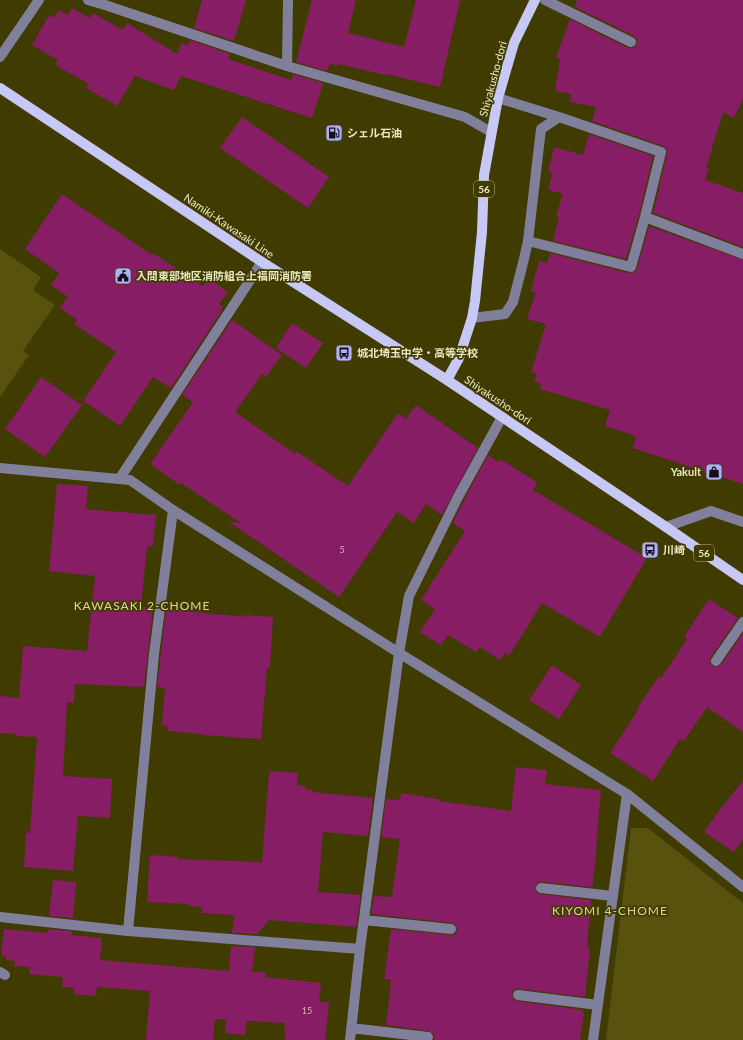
<svg xmlns="http://www.w3.org/2000/svg" width="743" height="1040" font-family="Lato,'Noto Sans JP',sans-serif">
  <style>
    .green { fill: #57520d }
    .building { fill: #871d64 }
    .lines { fill: none; stroke-linecap: round; stroke-linejoin: round }
    .minor { stroke: #80809c; stroke-width: 10 }
    .major { stroke: #c8c8f6; stroke-width: 10 }
    .labels { text-anchor: middle; stroke-width: 3.5; stroke-linejoin: round; paint-order: stroke }
    .number-label { font-size: 9px; fill: #d1b5ac }
    .shield { fill: #403b00; stroke: #b7b489; stroke-width: 1 }
    .shield-label { font-size: 10px; font-weight: bold; fill: #eae8c4 }
    .street-label { font-size: 11px; fill: #eae8c4; stroke: #403b00 }
    .poi-label { font-size: 11px; font-weight: bold; fill: #eae8c4; stroke: #403b00; text-anchor: start }
    .neighbourhood-label { font-size: 12px; letter-spacing: 1px; fill: #ddd78e; stroke: #403b00 }
  </style>
  <rect width="100%" height="100%" fill="#403b00"/>
  <path class="green" d="M0,249L41,277L33,290L55,305L23,351L29,355L0,397Z
    M631,828H648L743,903V1040H606Z"/>
  <path class="building" d="M202,0H246L234,41L194,28Z
    M312,0H356L348,33L404,47L416,0H460L440,87L386,74L385,75L339,64L338,66L330,64L327,71L296,62Z
    M577,0H743V99L734,118L723,112L706,168H709L705,180L743,193V247L653,213L667,154L666,148L663,146L592,121L596,107L570,102L571,94L555,91L560,59L556,58L570,19L628,48H634L637,44V39L634,36L575,7Z
    M72,8L90,18L93,13L123,30L127,23L177,54L181,43L188,46L190,40L230,54L228,59L291,80L293,74L323,83L312,118L181,76L174,90L135,76L117,106L86,88L89,84L55,65L58,60L32,45L49,15L54,18L59,10L68,15Z
    M242,117L329,177L308,208L220,148Z
    M589,134L653,156L639,215L626,259L553,241L559,217L556,216L563,194L548,190L552,173L548,171L554,147L583,155Z
    M62,194L152,255L153,253L203,286L208,278L228,292L219,304L223,307L220,311L221,312L171,388L153,377L120,426L83,401L116,352L74,324L77,320L60,308L68,297L51,285L59,273L25,249Z
    M649,226L743,260V484L633,448L636,436L605,426L610,410L540,389L541,384L534,381L537,374L531,372L546,324L527,319L536,292L531,291L539,261L547,263L550,253L629,273H633L637,269Z
    M232,320L282,355L266,377L262,374L235,412L295,454L296,451L348,486L398,413L406,419L416,405L478,448L442,515L426,504L414,523L397,512L339,597L229,522L241,523L181,483L180,485L150,464L193,402L182,395Z
    M292,323L323,343L306,368L276,348Z
    M41,377L82,405L45,457L5,429Z
    M488,455L498,462L500,459L537,482L533,490L647,558L600,637L542,603L509,656L505,653L500,660L480,647L476,652L448,635L441,645L420,632L435,609L421,600L465,531L453,523L464,500Z
    M57,484L88,486L86,509L156,515L153,546H147L141,607L153,608L144,687L75,684L74,703L67,702L63,776L112,779L110,818L78,816L73,871L24,867L26,833H30L37,737L16,736V734L0,733V696L19,698L23,646L87,651L95,576L49,571Z
    M709,599L738,618L711,657L710,661L712,666L716,667L721,665L743,633V732L707,707L684,741L680,739L653,781L610,753L638,710L637,709L659,676L661,678L687,639L684,637Z
    M166,609L244,617V615L273,617L270,668H267L261,739L202,735V734L167,731L168,726L162,725L165,688L157,687Z
    M552,665L581,685L559,719L529,700Z
    M516,767L547,770L545,784L601,790L596,845H597L593,882L592,887L542,882H539L536,884L535,888L537,893L540,894L591,900L587,947L590,948L585,997L519,989H516L513,991L512,995L514,1000L517,1001L583,1010V1013L584,1014L580,1040H434V1034L429,1031L386,1025L391,980L384,979L391,929L450,935H453L456,933L457,929L455,924L452,923L371,914L374,896L392,897L400,839L381,837L386,799L400,800L401,793L439,799L438,801L511,811Z
    M269,771L298,773L297,785L306,786L305,789L312,790V792L373,798L368,836L323,832L318,892L361,895L356,927L269,920L257,934L232,933L234,915L201,913L202,907L189,906V904L147,902L150,855L178,857V859L262,862Z
    M743,780V839L734,852L704,832L723,805H724Z
    M53,880L76,882L73,918L49,916Z
    M4,929L48,933V929L72,931V935L102,938L100,960L229,971L231,946L255,947L252,972H266L265,977L321,983L319,1001L329,1003L325,1040H285L286,1034L284,1033L285,1023L247,1021L245,1035L225,1033L226,1020L215,1019L213,1040H146L150,991L97,987L96,996L74,994V988L62,987L63,977L29,974L30,967L14,966L15,961L6,960V956L1,955Z"/>
  <g class="lines">
    <path class="minor" d="M88,0L105,5L287,66L465,117L491,132
      M545,0L631,42
      M0,57L39,0
      M287,66L288,0
      M498,98L559,117
      M645,217L743,254
      M472,318L505,314L513,302L524,259L528,241L541,129L559,117L661,152L645,217L631,267L528,241
      M0,468L130,480L173,510L399,653L627,794L743,887
      M120,478L262,262
      M666,527L711,511L743,522
      M716,661L743,622
      M541,888L613,896
      M0,917L128,931L360,949
      M364,920L451,929
      M128,931L154,654L173,510
      M0,972L5,975
      M518,995L598,1005
      M351,1028L428,1037
      M350,1040L360,949L399,653L409,596L458,497L502,417
      M593,1040L627,794"/>
    <path class="major" d="M0,88L262,262L447,380L666,527L743,580
      M447,380L459,358L472,318L475,301L482,232L484,175L498,98L514,43L535,0"/>
  </g>
  <defs>
    <g id="fuel-square" transform="scale(0.9)"><rect x="-9" y="-9" width="18" height="18" rx="4" fill="#b0aefa" stroke="#403b00"/><path d="M-5.5-6h7V0h2V4h1.3V-2.5L3-4.5l.8-.8L6-3V5H2.5V1h-1V6h-7ZM-4.2-4.7v3.2H.2V-4.7Z" fill="#111"/></g>
    <g id="civic-square" transform="scale(0.9)"><rect x="-9" y="-9" width="18" height="18" rx="4" fill="#b0aefa" stroke="#403b00"/><path d="M-.6-6.5H3V-4.5H.6V-3L4-1V1h2V6H-6V1h2V-1L-.6-3ZM-1.2 2.5V6h2.4V2.5Z" fill="#111"/></g>
    <g id="bus-square" transform="scale(0.9)"><rect x="-9" y="-9" width="18" height="18" rx="4" fill="#b0aefa" stroke="#403b00"/><path d="M-5-6H5V4H4V6H2V4H-2V6H-4V4H-5ZM-3.5-4V0h7V-4ZM-3.5 1.2v1.5H-2V1.2ZM2 1.2v1.5H3.5V1.2Z" fill="#111"/></g>
    <g id="shop-square" transform="scale(0.9)"><rect x="-9" y="-9" width="18" height="18" rx="4" fill="#b0aefa" stroke="#403b00"/><path d="M-5-2.5h2.3a2.7 3.5 0 0 1 5.4 0H5L5.5 6h-11ZM-1.5-2.5h3a1.5 2.3 0 0 0-3 0Z" fill="#111"/></g>
  </defs>
  <g fill-rule="evenodd">
    <use href="#fuel-square" x="334" y="133"/>
    <use href="#civic-square" x="123" y="276"/>
    <use href="#bus-square" x="344" y="353"/>
    <use href="#shop-square" x="714" y="472"/>
    <use href="#bus-square" x="650" y="550"/>
  </g>
  <g class="labels">
    <g class="number-label">
      <text x="342" y="553">5</text>
      <text x="307" y="1014">15</text>
    </g>
    <g class="shield">
      <rect x="474" y="181" width="20" height="16" rx="3"/>
      <rect x="694" y="545" width="20" height="16" rx="3"/>
    </g>
    <g class="shield-label">
      <text x="484" y="193">56</text>
      <text x="704" y="557">56</text>
    </g>
    <g class="street-label">
      <text transform="translate(493 79) rotate(-75)" y="4">Shiyakusho-dori</text>
      <text transform="translate(229 226) rotate(34)" y="4">Namiki-Kawasaki Line</text>
      <text transform="translate(498 400) rotate(34)" y="4">Shiyakusho-dori</text>
    </g>
    <g class="poi-label">
      <text x="347" y="137">シェル石油</text>
      <text x="136" y="280">入間東部地区消防組合上福岡消防署</text>
      <text x="357" y="357">城北埼玉中学・高等学校</text>
      <text x="701" y="476" text-anchor="end">Yakult</text>
      <text x="663" y="554">川崎</text>
    </g>
    <g class="neighbourhood-label">
      <text x="142" y="610">KAWASAKI 2-CHOME</text>
      <text x="610" y="915">KIYOMI 4-CHOME</text>
    </g>
  </g>
</svg>
